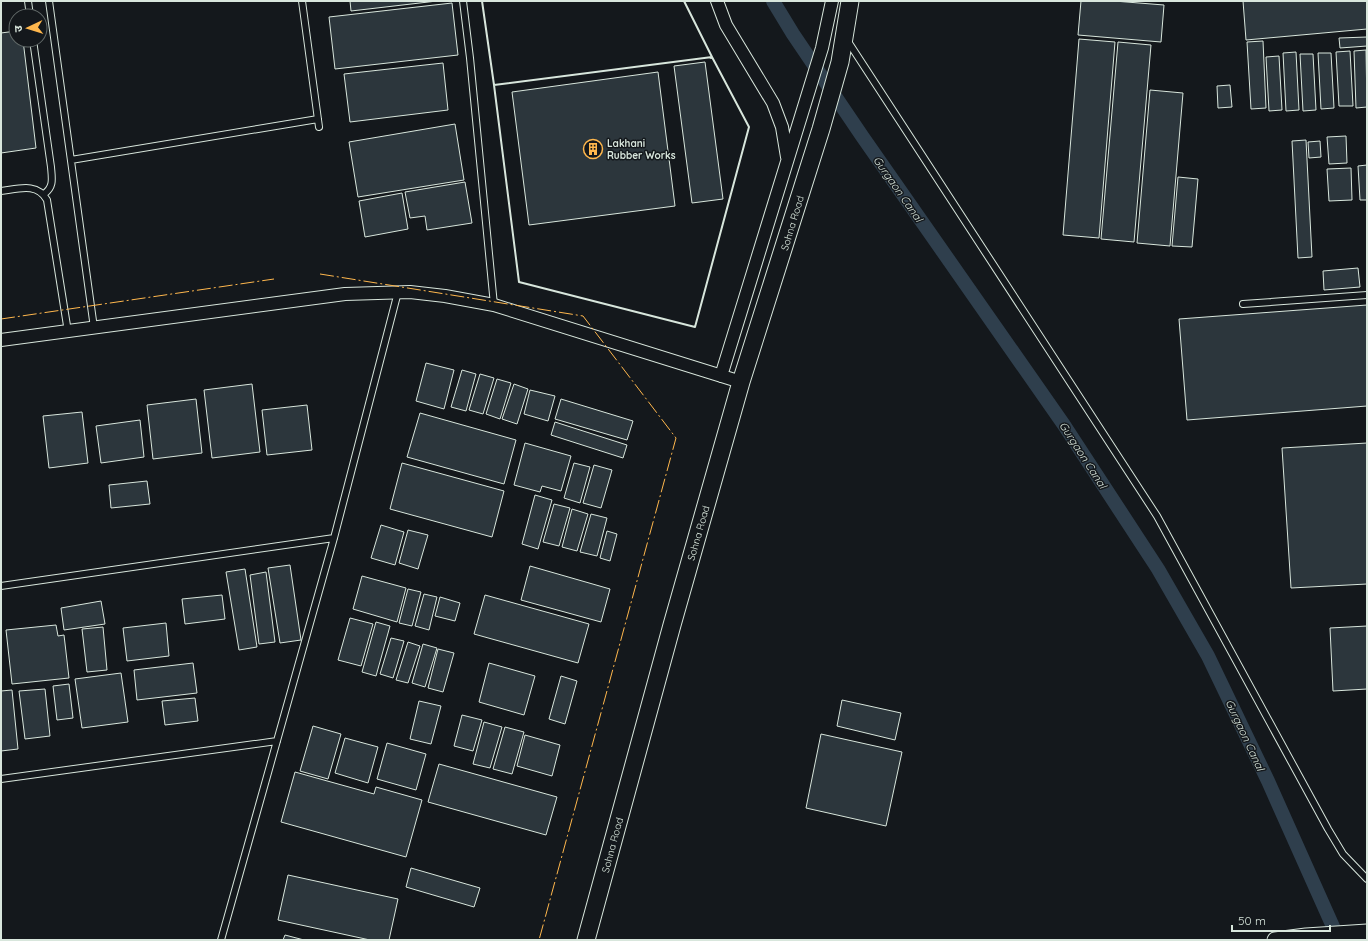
<svg xmlns="http://www.w3.org/2000/svg" width="1368" height="941" font-family="Quicksand,'Noto Sans Devanagari',sans-serif">
  <style>
    .lines { fill: none; stroke-linecap: round; stroke-linejoin: round }
    .canal { stroke: #2f3f4d; stroke-width: 14 }
    .building { fill: #2c363c; stroke: #d8e6dc }
    .service-casing { stroke: #d8e6dc; stroke-width: 8 }
    .minor-casing { stroke: #d8e6dc; stroke-width: 14 }
    .tertiary-casing { stroke: #d8e6dc; stroke-width: 17 }
    .secondary-casing { stroke: #d8e6dc; stroke-width: 19 }
    .service { stroke: #14181c; stroke-width: 6 }
    .minor { stroke: #14181c; stroke-width: 12 }
    .tertiary { stroke: #14181c; stroke-width: 15 }
    .secondary { stroke: #14181c; stroke-width: 17 }
    .wall { stroke: #d8e6dc; stroke-width: 2 }
    .power { stroke: #ffb74d; stroke-width: 1; stroke-dasharray: 14 3 2 3; stroke-linecap: butt }
    .labels { text-anchor: middle; stroke-width: 3; stroke-linejoin: round; paint-order: stroke }
    .poi-label { font-size: 10px; font-weight: bold; fill: #d8e6dc; stroke: #14181c; text-anchor: start }
    .street-label { font-size: 10px; fill: #d8e6dc; stroke: #14181c }
    .water-label { font-size: 11px; font-style: italic; fill: #d8e6dc; stroke: #14181c }
  </style>
  <rect width="100%" height="100%" fill="#14181c"/>
  <g class="lines">
    <path class="canal" d="M773,1L793,34L862,136L1064,425L1158,569L1208,656L1268,781L1339,940"/>
  </g>
  <path class="building" d="M350,1H437L351,11Z
    M1081,1H1114L1164,5L1161,42L1078,35Z
    M1243,1H1367V29L1246,40Z
    M452,3L458,55L335,69L329,17Z
    M16,31V40H23L36,148L1,153V33Z
    M1367,37V46L1340,48L1339,38Z
    M1079,39L1115,42L1099,238L1063,235Z
    M1263,41L1266,108L1251,109L1247,42Z
    M1118,42L1151,45L1134,242L1101,239Z
    M1366,50L1367,107L1356,108L1354,51Z
    M1350,51L1353,106H1339L1336,52Z
    M1296,52L1299,110L1286,111L1283,53Z
    M1318,53H1331L1334,108L1321,109Z
    M1300,54H1313L1316,110L1303,111Z
    M1279,56L1282,110L1269,111L1266,57Z
    M705,62L723,199L692,203L674,66Z
    M443,63L448,110L350,122L344,74Z
    M658,72L675,206L529,225L512,92Z
    M1230,85L1232,107L1218,108L1217,86Z
    M1150,90L1183,93L1170,246L1137,243Z
    M455,124L464,180L358,197L349,142Z
    M1346,136L1347,163L1329,164L1327,137Z
    M1306,140L1312,257L1298,258L1292,141Z
    M1320,141L1321,157L1309,158L1308,142Z
    M1367,165V200H1360L1358,166Z
    M1351,168L1352,200L1329,201L1327,169Z
    M1178,177L1198,179L1192,247L1172,246Z
    M465,182L472,223L427,230L425,216L410,218L405,192Z
    M402,193L408,229L365,237L359,201Z
    M1358,268L1360,287L1324,290L1323,271Z
    M1367,305V406L1187,420L1179,319Z
    M426,363L454,370L444,409L416,401Z
    M462,370L476,374L466,411L451,407Z
    M480,374L494,378L483,414L469,410Z
    M497,379L511,383L500,419L486,414Z
    M252,384L260,452L212,458L204,390Z
    M514,384L528,389L517,424L502,419Z
    M530,390L555,396L548,421L524,414Z
    M196,399L202,453L153,459L147,405Z
    M561,399L633,421L627,440L555,419Z
    M307,405L312,450L267,455L262,410Z
    M82,412L88,463L49,468L43,416Z
    M420,413L516,440L504,484L407,457Z
    M140,420L144,457L101,463L96,426Z
    M555,422L627,445L623,458L551,435Z
    M525,443L571,456L561,491L542,486L540,492L514,485Z
    M1367,443V584L1291,588L1282,448Z
    M402,463L504,491L492,537L390,509Z
    M574,463L590,467L580,503L564,498Z
    M594,465L612,470L601,508L583,503Z
    M147,481L150,504L111,508L109,485Z
    M535,495L552,500L538,549L522,544Z
    M554,504L570,508L559,546L543,542Z
    M572,509L588,514L577,551L562,547Z
    M591,514L607,518L597,556L580,552Z
    M381,525L404,532L395,565L371,558Z
    M408,530L428,535L418,569L399,563Z
    M607,531L617,534L610,561L600,558Z
    M290,565L301,640L280,643L268,568Z
    M530,566L610,589L601,622L521,600Z
    M245,569L257,647L239,650L226,572Z
    M266,572L275,642L259,644L250,575Z
    M362,576L406,588L397,622L353,609Z
    M408,589L421,592L412,626L399,623Z
    M424,594L437,597L429,630L415,626Z
    M222,595L225,619L185,624L182,599Z
    M485,595L589,624L578,663L474,634Z
    M440,597L460,603L455,621L435,616Z
    M101,601L105,624L64,630L61,608Z
    M350,618L373,624L361,666L338,660Z
    M376,622L390,626L376,676L362,672Z
    M166,623L169,656L127,661L123,628Z
    M56,625L58,636L64,635L69,678L12,684L6,630Z
    M1367,626V689L1333,691L1330,628Z
    M103,627L107,670L87,672L82,629Z
    M391,638L404,641L393,678L380,674Z
    M408,642L420,646L408,683L396,680Z
    M423,644L437,648L425,687L412,683Z
    M438,649L454,653L443,692L428,688Z
    M193,663L197,693L137,700L134,670Z
    M489,663L535,676L524,715L479,702Z
    M121,673L128,722L82,728L75,679Z
    M561,676L577,681L565,724L549,719Z
    M69,684L73,718L57,720L53,686Z
    M45,689L50,736L25,739L19,691Z
    M12,690L18,749L1,751V691Z
    M195,698L198,721L165,725L162,701Z
    M842,700L901,713L895,740L837,726Z
    M419,701L441,706L431,744L410,739Z
    M462,715L482,720L473,751L454,746Z
    M484,722L502,727L490,768L473,764Z
    M313,726L341,734L328,779L300,771Z
    M505,727L524,732L512,774L493,769Z
    M821,734L902,752L886,826L806,808Z
    M525,735L560,745L552,776L517,766Z
    M345,738L378,747L368,783L335,773Z
    M387,743L426,754L416,790L377,779Z
    M439,764L557,797L546,835L428,802Z
    M295,772L374,794L376,787L422,800L406,857L281,822Z
    M411,868L480,888L474,907L406,887Z
    M288,875L398,899L389,940H370L278,920Z
    M285,935L304,940H283Z"/>
  <g class="lines">
    <g class="service-casing">
      <path id="service" d="M28,1L30,16
        M49,1L94,328
        M302,1L319,127
        M463,1L470,58L494,305
        M33,40L51,167C52,179 54,187 44,194
        M847,40L1157,516L1328,829L1343,854L1367,879
        M71,160L318,119
        M1,191C18,189 37,182 47,200L68,332
        M1243,304L1367,295
        M1,586L334,538
        M1,779L277,741
        M221,940L334,538L398,292"/>
    </g>
    <g class="minor-casing">
      <path id="minor" d="M717,1L726,25L773,103L782,127L787,157
        M1,340L345,294L410,292L445,296L494,305L741,382
        M721,376L822,48L832,1"/>
    </g>
    <g class="tertiary-casing">
      <path id="tertiary" d="M1275,940L1306,936L1367,932"/>
    </g>
    <g class="secondary-casing">
      <path id="secondary" d="M586,940L672,625L741,382L821,129L840,62L850,1"/>
    </g>
    <use href="#service" class="service"/>
    <use href="#minor" class="minor"/>
    <use href="#tertiary" class="tertiary"/>
    <use href="#secondary" class="secondary"/>
    <path class="wall" d="M482,1L494,85H495
      M684,1L712,57L711,58
      M712,57L749,127L695,327L519,282L494,85Z"/>
    <path class="power" d="M320,274L583,316L676,438L539,940
      M1,319L274,279"/>
  </g>
  <defs>
    <g id="building-ring" transform="scale(1)"><circle r="9.5" fill="#14181c" stroke="#ffb74d" stroke-width="1.5"/><path d="M-4-6H4V6H1V3H-1V6H-4ZM-2.5-4.3h1.7v1.8h-1.7ZM.8-4.3h1.7v1.8H.8ZM-2.5-1h1.7V.8h-1.7ZM.8-1h1.7V.8H.8Z" fill="#ffb74d"/></g>
  </defs>
  <g fill-rule="evenodd">
    <use href="#building-ring" x="593" y="149"/>
  </g>
  <g class="labels">
    <g class="poi-label">
      <text x="607" y="147">Lakhani<tspan x="607" dy="12">Rubber Works</tspan></text>
    </g>
    <g class="street-label">
      <text transform="translate(792 223) rotate(-73)" y="4">Sohna Road</text>
      <text transform="translate(698 533) rotate(-74)" y="4">Sohna Road</text>
      <text transform="translate(612 845) rotate(-75)" y="4">Sohna Road</text>
    </g>
    <g class="water-label">
      <text transform="translate(898 189) rotate(55)" y="4">Gurgaon Canal</text>
      <text transform="translate(1083 455) rotate(57)" y="4">Gurgaon Canal</text>
      <text transform="translate(1245 735) rotate(65)" y="4">Gurgaon Canal</text>
    </g>
  </g>
  <rect width="1368" height="941" fill="none" stroke="#d8e6dc" stroke-width="4"/>
  <g transform="translate(28 28) rotate(266)"><circle r="19" fill="#14181c" stroke="#626a69"/>
  <path d="M0-3L7 15L0 10L-7 15Z" fill="#ffb74d"/>
  <text y="-6" font-size="11" font-weight="bold" text-anchor="middle" fill="#d8e6dc">उ</text>
  </g>
  <path d="M1232 925v6h98v-6" fill="none" stroke="#d8e6dc" stroke-width="2"/>
  <text x="1238" y="925" font-size="12" fill="#d8e6dc" stroke="#14181c" stroke-width="3" paint-order="stroke">50 m</text>
</svg>
